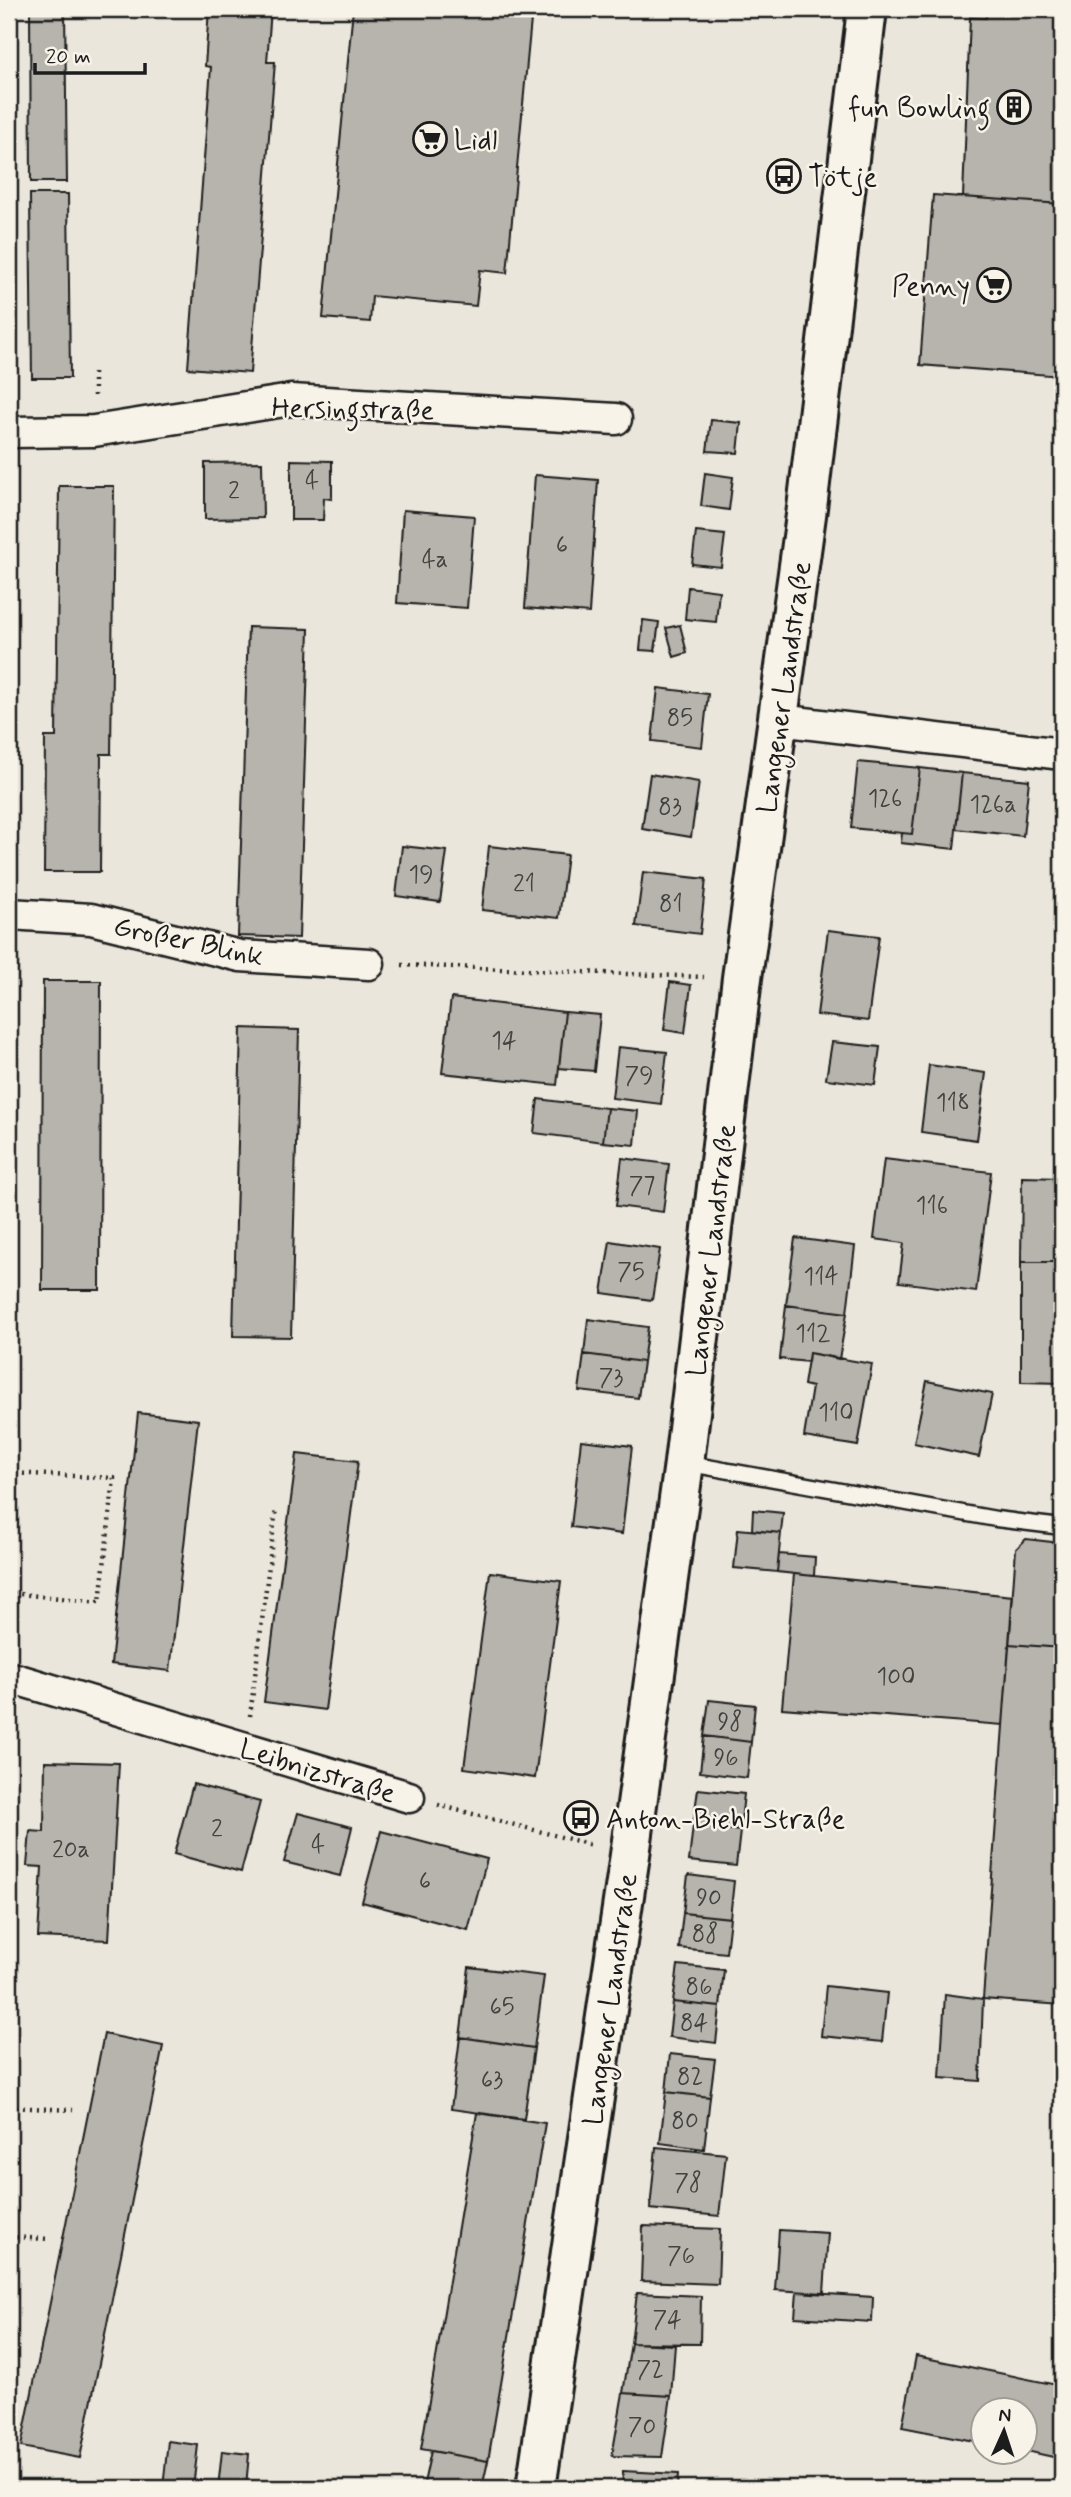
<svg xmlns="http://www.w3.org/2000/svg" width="1071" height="2497" font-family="Mynerve,sans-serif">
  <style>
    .building { fill: #b6b4ac; stroke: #1c1c1c; stroke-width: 2 }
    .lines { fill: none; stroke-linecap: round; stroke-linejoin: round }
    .lane-casing { stroke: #1c1c1c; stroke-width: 19 }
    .street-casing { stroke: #1c1c1c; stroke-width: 35 }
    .primary-casing { stroke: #1c1c1c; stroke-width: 44 }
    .path { stroke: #1c1c1c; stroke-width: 4.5; stroke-dasharray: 2 5; stroke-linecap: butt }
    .lane { stroke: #f7f3e8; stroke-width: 14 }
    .street { stroke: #f7f3e8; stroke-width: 30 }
    .primary { stroke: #f7f3e8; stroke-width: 38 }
    .labels { text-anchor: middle; stroke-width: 5; stroke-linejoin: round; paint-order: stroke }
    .number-label { font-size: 24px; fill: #424240 }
    .poi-label { font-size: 28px; fill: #1c1c1c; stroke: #f7f3e8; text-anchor: start }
    .street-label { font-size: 28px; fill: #1c1c1c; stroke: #f7f3e8 }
  </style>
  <rect width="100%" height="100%" fill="#eae6dc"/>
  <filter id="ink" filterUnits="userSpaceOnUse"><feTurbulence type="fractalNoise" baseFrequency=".0143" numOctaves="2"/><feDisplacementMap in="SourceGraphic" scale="14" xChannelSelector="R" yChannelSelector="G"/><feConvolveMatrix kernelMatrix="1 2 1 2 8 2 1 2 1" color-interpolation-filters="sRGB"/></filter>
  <g filter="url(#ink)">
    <path class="building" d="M30,9H65L67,182H31Z
      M209,9H271L267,62H275L250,373L188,368L211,67L205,66Z
      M353,9H532L507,273L480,270L476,306L372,296L370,322L323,318Z
      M987,9H1062V204L963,197L970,17L986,18Z
      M30,194H68L70,378H32Z
      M933,195L1062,204V376L920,365Z
      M711,420L741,423L738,453L707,451Z
      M291,460L332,461V499L324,498L323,520H291Z
      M262,462L263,518L205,519V463Z
      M705,473L733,477L729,510L701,506Z
      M535,475L598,480L589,613L525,608Z
      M59,486H114L111,754H101L100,872H44L45,737H56Z
      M403,510L474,516L467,608L397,603Z
      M696,532L725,535L721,567L692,564Z
      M688,587L719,591L716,622L685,619Z
      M643,620L659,622L655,651L640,650Z
      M680,625L687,653L674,657L666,628Z
      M248,627L309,629L299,938L238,936Z
      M658,688L708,694L702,747L652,741Z
      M858,762L920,768L912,834L851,828Z
      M920,768L962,773L954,849L901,843L902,833L912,834Z
      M962,773L1029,780L1023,836L956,829Z
      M650,774L699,782L691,837L642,829Z
      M1060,790L1062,791V829H1056Z
      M402,846L447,851L440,902L396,896Z
      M489,846L567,855L559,918L482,910Z
      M643,872L706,879L700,934L636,926Z
      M828,930L879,936L868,1021L817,1015Z
      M43,981H101L100,1290H42Z
      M670,982L691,985L685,1033L664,1030Z
      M451,998L565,1012L557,1085L442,1073Z
      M565,1012L600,1015L594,1071L559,1068Z
      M241,1028L299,1030L291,1337L233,1336Z
      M832,1042L880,1047L875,1085L826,1079Z
      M618,1047L667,1052L661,1104L612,1098Z
      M929,1065L986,1073L977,1140L921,1132Z
      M538,1099L607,1108L603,1142L534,1133Z
      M607,1108L638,1111L635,1145L603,1142Z
      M622,1158L669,1164L663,1212L616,1206Z
      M884,1159L991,1172L976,1292L899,1282L904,1243L874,1239Z
      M1022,1177L1062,1178V1262H1021Z
      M795,1238L855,1246L847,1313L786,1305Z
      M610,1241L660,1249L652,1300L602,1293Z
      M1021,1262H1062V1383L1021,1382Z
      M786,1305L847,1313L839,1359L809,1353L808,1362L780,1359Z
      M588,1319L648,1327L643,1362L584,1354Z
      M809,1353L872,1364L858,1446L804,1437L812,1387L804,1385Z
      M584,1354L643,1362L638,1398L579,1391Z
      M927,1381L992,1394L979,1457L914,1443Z
      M138,1413L198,1420L170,1671L111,1664Z
      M581,1440L632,1446L622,1534L571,1527Z
      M297,1454L358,1461L325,1710L264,1702Z
      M753,1510L783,1513L781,1533L752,1530Z
      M738,1529L781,1533L777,1572L734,1568Z
      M1026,1539L1052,1542L1062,1551V1648L1009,1644L1016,1549Z
      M779,1554L815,1557L814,1576L777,1572Z
      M490,1572L561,1581L535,1778L464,1768Z
      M794,1574L1013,1596L1003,1725L782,1708Z
      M1009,1644L1062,1648V2005L983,1999Z
      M709,1700L755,1705L751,1742L704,1736Z
      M704,1736L751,1742L747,1778L700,1772Z
      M45,1761L119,1763L109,1940L38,1937L42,1867L27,1866L30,1831L44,1832Z
      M193,1784L260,1802L241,1872L174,1854Z
      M698,1789L744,1794L740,1831L693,1825Z
      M298,1813L352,1827L340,1876L284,1862Z
      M693,1825L740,1831L736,1866L689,1861Z
      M381,1831L487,1859L468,1930L362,1902Z
      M688,1875L734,1881L730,1918L683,1913Z
      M683,1913L730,1918L726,1953L679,1948Z
      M678,1965L724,1970L720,2007L673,2002Z
      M469,1967L544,1976L534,2048L460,2037Z
      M826,1986L887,1993L882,2042L821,2036Z
      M945,1994L983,1999L980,2081L940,2078Z
      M673,2002L720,2007L716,2043L669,2037Z
      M104,2034L163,2046L80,2458L21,2447Z
      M460,2037L534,2048L524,2119L451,2109Z
      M670,2054L715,2059L710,2097L666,2092Z
      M666,2092L710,2097L704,2149L660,2143Z
      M477,2113L545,2123L488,2461L421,2449Z
      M656,2147L726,2154L719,2216L650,2209Z
      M643,2226L720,2229L718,2284L641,2281Z
      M779,2230L828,2233L824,2293L775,2290Z
      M797,2292L873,2297L872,2322L795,2317Z
      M637,2293L701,2296L700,2344L631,2343Z
      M631,2343L675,2345L671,2396L623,2393Z
      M916,2356L1062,2386V2459L1026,2451V2410H984V2443L902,2427Z
      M623,2393L671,2396L662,2457L612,2456Z
      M168,2441L198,2445L193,2488H163Z
      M222,2451L249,2454L246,2488H218Z
      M431,2451L488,2461L482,2488H423Z
      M623,2471L678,2474L677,2488H622Z"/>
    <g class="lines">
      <g class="lane-casing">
        <path id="lane" d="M685,1463L996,1519L1062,1527"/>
      </g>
      <g class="street-casing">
        <path id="street" d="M9,432L94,431L291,400L616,419
          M779,720L1062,754
          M9,914L91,919L240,956L369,964
          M9,1677L409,1797"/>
      </g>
      <g class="primary-casing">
        <path id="primary" d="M536,2488L630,1855L684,1463L742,978L807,508L867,9"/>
      </g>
      <path class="path" d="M94,373V397
        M402,965L704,977
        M9,1473L114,1478L100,1602L9,1593
        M250,1716L276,1509
        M438,1805L592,1845
        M9,2107L73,2110
        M9,2237L49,2239"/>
      <use href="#lane" class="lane"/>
      <use href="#street" class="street"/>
      <use href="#primary" class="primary"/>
    </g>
  </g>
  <defs>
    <g id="building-ring" transform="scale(1.75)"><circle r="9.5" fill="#f7f3e8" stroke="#1c1c1c" stroke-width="1.5"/><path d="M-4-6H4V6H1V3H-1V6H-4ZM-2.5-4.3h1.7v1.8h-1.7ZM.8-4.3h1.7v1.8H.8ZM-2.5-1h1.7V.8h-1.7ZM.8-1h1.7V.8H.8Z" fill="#1c1c1c"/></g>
    <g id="supermarket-ring" transform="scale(1.75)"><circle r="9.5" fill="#f7f3e8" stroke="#1c1c1c" stroke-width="1.5"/><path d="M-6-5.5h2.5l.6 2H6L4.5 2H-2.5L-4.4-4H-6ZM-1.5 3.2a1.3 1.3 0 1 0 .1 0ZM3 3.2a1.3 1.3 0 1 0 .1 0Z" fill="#1c1c1c"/></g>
    <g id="bus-ring" transform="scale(1.75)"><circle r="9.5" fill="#f7f3e8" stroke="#1c1c1c" stroke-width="1.5"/><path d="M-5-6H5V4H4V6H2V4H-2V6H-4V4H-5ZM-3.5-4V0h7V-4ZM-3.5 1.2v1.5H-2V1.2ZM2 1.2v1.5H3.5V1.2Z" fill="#1c1c1c"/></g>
  </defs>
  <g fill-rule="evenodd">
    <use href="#building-ring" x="1014" y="107"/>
    <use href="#supermarket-ring" x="430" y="139"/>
    <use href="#bus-ring" x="784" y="176"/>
    <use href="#supermarket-ring" x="994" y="285"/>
    <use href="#bus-ring" x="581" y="1818"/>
  </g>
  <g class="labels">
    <g class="number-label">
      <text x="312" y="488">4</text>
      <text x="234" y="498">2</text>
      <text x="562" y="552">6</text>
      <text x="435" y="567">4a</text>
      <text x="680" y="725">85</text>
      <text x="885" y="806">126</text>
      <text x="993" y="812">126a</text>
      <text x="670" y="814">83</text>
      <text x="421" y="882">19</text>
      <text x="524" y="891">21</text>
      <text x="671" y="911">81</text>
      <text x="504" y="1048">14</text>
      <text x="639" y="1083">79</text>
      <text x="953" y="1110">118</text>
      <text x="642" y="1193">77</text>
      <text x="932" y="1213">116</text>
      <text x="631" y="1279">75</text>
      <text x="821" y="1284">114</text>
      <text x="813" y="1341">112</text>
      <text x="611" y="1385">73</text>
      <text x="836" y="1420">110</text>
      <text x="896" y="1684">100</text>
      <text x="730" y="1729">98</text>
      <text x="726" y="1765">96</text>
      <text x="217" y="1836">2</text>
      <text x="318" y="1852">4</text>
      <text x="71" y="1857">20a</text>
      <text x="425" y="1888">6</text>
      <text x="709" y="1905">90</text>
      <text x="705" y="1941">88</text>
      <text x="699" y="1994">86</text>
      <text x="502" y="2014">65</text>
      <text x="694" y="2030">84</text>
      <text x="690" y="2084">82</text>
      <text x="492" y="2087">63</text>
      <text x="685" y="2128">80</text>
      <text x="688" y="2190">78</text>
      <text x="681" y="2263">76</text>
      <text x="667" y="2327">74</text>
      <text x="650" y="2377">72</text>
      <text x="642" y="2434">70</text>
    </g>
    <g class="poi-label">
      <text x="990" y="117" text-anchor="end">fun Bowling</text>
      <text x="454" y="149">Lidl</text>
      <text x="808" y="186">Tötje</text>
      <text x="970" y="295" text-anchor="end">Penny</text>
      <text x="606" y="1828">Anton-Biehl-Straße</text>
    </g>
    <g class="street-label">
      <text transform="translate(353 408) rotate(1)" y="10">Hersingstraße</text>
      <text transform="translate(783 687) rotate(-82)" y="10">Langener Landstraße</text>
      <text transform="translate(189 940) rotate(12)" y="10">Großer Blink</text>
      <text transform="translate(710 1250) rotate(-83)" y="10">Langener Landstraße</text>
      <text transform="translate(318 1770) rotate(17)" y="10">Leibnizstraße</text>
      <text transform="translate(609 1999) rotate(-82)" y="10">Langener Landstraße</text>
    </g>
  </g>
  <rect width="1071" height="2497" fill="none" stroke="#f7f3e8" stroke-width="35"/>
  <rect x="18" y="18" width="1036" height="2462" fill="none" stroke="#1c1c1c" stroke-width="2.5" filter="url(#ink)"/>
  <g transform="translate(1004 2431) rotate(3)"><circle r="33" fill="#f7f3e8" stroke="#9f9d96" stroke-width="2"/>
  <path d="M0-5L12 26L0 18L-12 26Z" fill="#1c1c1c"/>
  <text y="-10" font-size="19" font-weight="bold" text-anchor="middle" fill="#1c1c1c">N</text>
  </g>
  <path d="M35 63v10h110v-10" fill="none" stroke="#1c1c1c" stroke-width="3.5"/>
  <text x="46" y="63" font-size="21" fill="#1c1c1c" stroke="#f7f3e8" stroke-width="5" paint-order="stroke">20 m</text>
</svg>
